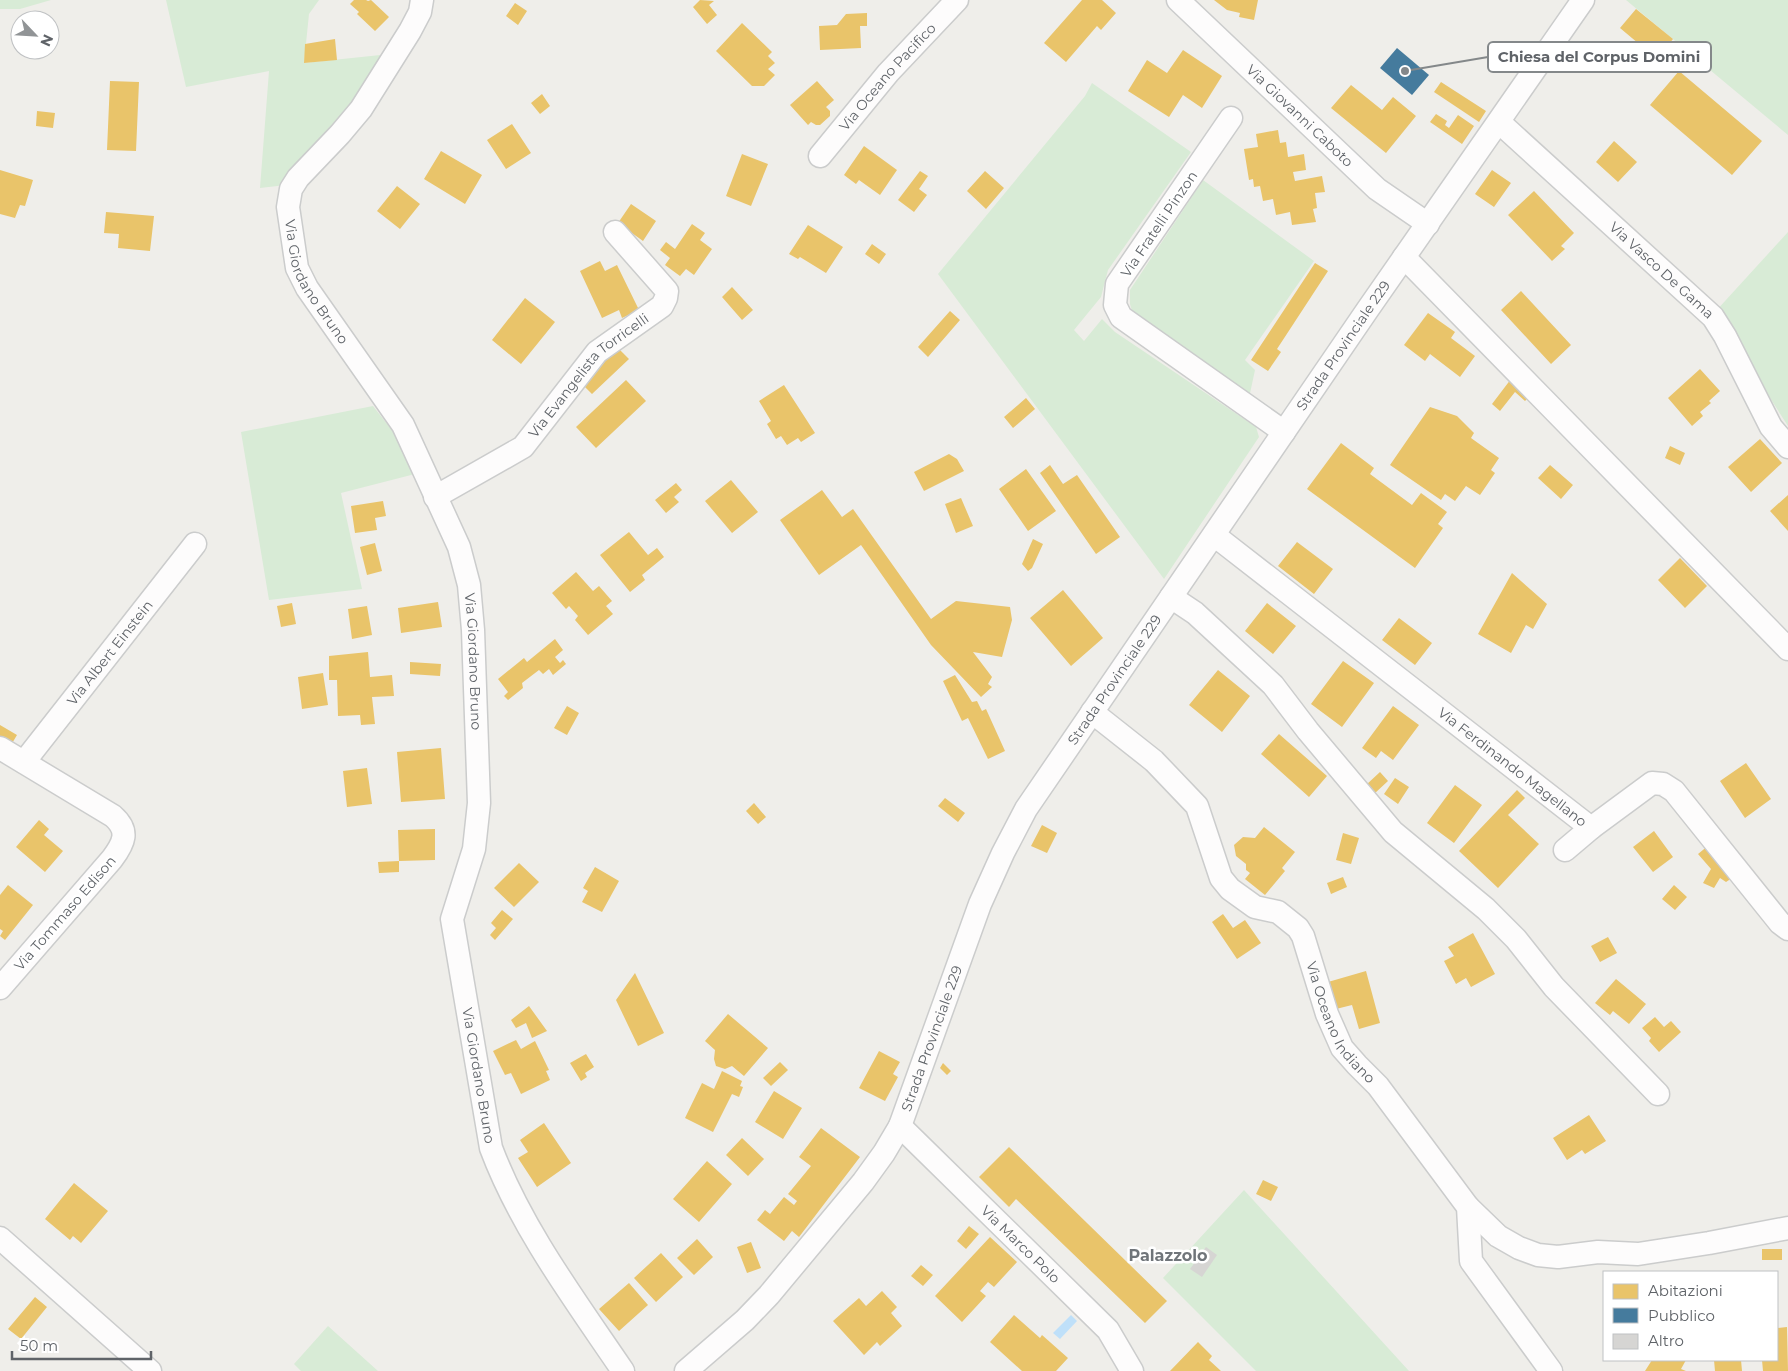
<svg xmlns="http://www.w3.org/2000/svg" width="1788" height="1371" font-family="Montserrat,sans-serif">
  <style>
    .green { fill: #d8ebd6 }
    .water { fill: #bfe0f9 }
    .homes { fill: #e9c46a }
    .public { fill: #457b9d }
    .building { fill: #d6d5d3 }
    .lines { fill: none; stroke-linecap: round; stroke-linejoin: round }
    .minor-casing { stroke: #cbcccc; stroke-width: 25 }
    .minor { stroke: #fdfcfc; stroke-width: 22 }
    .labels { text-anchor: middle; stroke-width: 5; stroke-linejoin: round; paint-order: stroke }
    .street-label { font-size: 14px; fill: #5f6368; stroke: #fff }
    .quarter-label { font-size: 16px; font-weight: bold; fill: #70757a; stroke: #fff }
    .leader { fill: none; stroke: #84888a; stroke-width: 2 }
    .callout-dot { fill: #84888a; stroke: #fff; stroke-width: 2 }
    .callout { fill: #fff; stroke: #84888a; stroke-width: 2 }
    .callout-label { font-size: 15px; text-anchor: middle; font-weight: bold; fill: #5f6368 }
  </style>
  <rect width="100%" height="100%" fill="#efeeea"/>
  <path class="green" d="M0,0H51L20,9H0Z
    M166,0H319L309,14L304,63L390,54L357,100L286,185L260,188L269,71L186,87Z
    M1626,0H1788V135Z
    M1092,83L1191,152L1108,270L1101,297L1074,330L1084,341L1102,319L1115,332L1256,427L1259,437L1164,579L938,274L1085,96Z
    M1203,180L1314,261L1245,360L1255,370L1249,398L1132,311L1130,304V290Z
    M1788,232V426L1715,312Z
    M373,406L395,434L415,474L341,493L362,589L269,600L241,432Z
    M1244,1190L1409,1371H1256L1163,1278Z
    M328,1326L378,1371H301L294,1364Z"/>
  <path class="water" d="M1071,1315L1077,1321L1060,1339L1053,1333Z"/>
  <path class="homes" d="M354,0H366L368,1L371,0L389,17L375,31L357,14L359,12L350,4Z
    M700,0L714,1L709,5L717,15L707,24L693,7Z
    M1082,0H1102L1116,13L1101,30L1097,26L1066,62L1044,43Z
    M1214,0H1258L1254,20L1239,17L1240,13L1227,10Z
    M515,3L527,11L518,25L506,16Z
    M1636,9L1673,39L1657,59L1620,28Z
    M867,13V26H860L861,48L820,50L819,26L837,25L846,14Z
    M742,23L772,52L768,56L775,63L768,69L775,75L764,86H752L716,51Z
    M335,39L337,60L304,63L305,44Z
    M1183,50L1222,76L1202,108L1183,95L1169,117L1128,91L1147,60L1167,73Z
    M1679,71L1762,141L1732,175L1650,105Z
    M110,81L139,82L136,151L107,150Z
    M817,81L834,100L826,107L830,111V116L820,125H816L811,122L808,125L790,105Z
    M1441,82L1486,111L1479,122L1434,92Z
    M1351,85L1382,110L1393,97L1416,116L1386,153L1331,108Z
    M542,94L550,106L540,114L531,103Z
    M37,111L55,113L53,128L36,126Z
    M1436,114L1447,121L1445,125L1449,128L1458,115L1474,126L1462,144L1430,122Z
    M512,124L531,153L506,169L487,140Z
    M1278,130L1280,143L1286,142L1288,157L1304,154L1306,170L1293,172L1295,181L1322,176L1325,192L1315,193L1317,208L1313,209L1316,222L1292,225L1290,212L1276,215L1273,199L1263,201L1260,186L1254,187L1253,179L1249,180L1244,149L1258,147L1256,134Z
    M1614,141L1637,162L1618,182L1596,162Z
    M864,146L897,170L880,195L859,180L856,184L844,175Z
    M441,151L482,175L465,204L424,179Z
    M742,154L768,164L751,206L726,196Z
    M0,170L33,180L25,206L20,205L15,218L0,214Z
    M1492,170L1511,183L1494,207L1475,194Z
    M920,171L928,176L919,189L927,195L914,212L898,200Z
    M985,171L1004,188L986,209L967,191Z
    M397,186L420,204L400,229L377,211Z
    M1534,191L1574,233L1561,246L1565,249L1552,261L1508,215Z
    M631,204L656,221L643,241L618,223Z
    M106,212L154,216L150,251L118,248L119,234L104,233Z
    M692,224L705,233L700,240L712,249L694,275L686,269L680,276L665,265L670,258L660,250L666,242L675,249Z
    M808,225L843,247L826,273L800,257L798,259L789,254Z
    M872,244L886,254L879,264L865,254Z
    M600,261L605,271L617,265L639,310L622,318L619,310L602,318L580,271Z
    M1315,263L1328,271L1277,349L1281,352L1268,371L1251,360Z
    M732,287L753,310L742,320L722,297Z
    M1521,291L1571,345L1551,364L1501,310Z
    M525,298L555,322L521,364L492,340Z
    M950,311L960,320L928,357L918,347Z
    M1428,313L1455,332L1451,338L1475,356L1460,377L1430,354L1425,361L1404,345Z
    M618,348L629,359L592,394L581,383Z
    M1700,369L1720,391L1709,401L1711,403L1700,412L1703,416L1692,426L1668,398Z
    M1511,379L1529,397L1525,401L1515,392L1500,411L1492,404Z
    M626,380L646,401L596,448L576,427Z
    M784,385L815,433L801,442L798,438L787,445L781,436L776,439L767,424L771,421L759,401Z
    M1026,398L1035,409L1013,428L1004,417Z
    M1430,407L1457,416L1474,433L1471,438L1499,458L1491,470L1495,473L1480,495L1466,486L1455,501L1445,494L1441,500L1390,465Z
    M1760,439L1782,463L1751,492L1728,467Z
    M1341,443L1374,468L1370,474L1412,505L1421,493L1447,512L1438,524L1443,528L1415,568L1307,489Z
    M1670,446L1685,453L1680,465L1665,458Z
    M949,454L957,459L964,471L924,491L914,472Z
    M1050,465L1063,484L1077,475L1120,537L1096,554L1040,473Z
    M1550,465L1573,485L1561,499L1538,478Z
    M1026,469L1056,511L1028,531L999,489Z
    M731,480L758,512L732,533L705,501Z
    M676,483L682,490L674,497L679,502L666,513L655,500Z
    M822,490L842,517L853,509L931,619L956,601L1010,607L1012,620L1002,657L973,652L992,677L988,684L992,687L981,697L931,645L861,545L819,575L780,520Z
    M1788,495V531L1770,511Z
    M961,498L973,526L956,533L945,504Z
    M383,501L386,516L375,518L377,530L355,533L351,506Z
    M629,532L648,555L657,548L664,557L642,575L645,580L630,592L600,555Z
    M1033,539L1043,544L1032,568L1028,571L1022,564Z
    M1297,542L1333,569L1314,594L1278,566Z
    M375,543L382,571L367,575L360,547Z
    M1680,558L1707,586L1685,608L1658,580Z
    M576,572L593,591L599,586L612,601L606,606L613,614L588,635L575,620L578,616L569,606L566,609L552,593Z
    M1512,573L1547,604L1533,629L1526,625L1511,653L1478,634Z
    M1063,590L1103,638L1071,666L1030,618Z
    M438,602L442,627L401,633L398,608Z
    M292,603L296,624L281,627L277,606Z
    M1267,603L1296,626L1273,654L1245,631Z
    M367,606L372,635L352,639L348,609Z
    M1399,618L1432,643L1415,665L1382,640Z
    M555,639L563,650L555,657L560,663L563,660L566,664L553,675L549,669L543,674L539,670L522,683L523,688L508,700L504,696L508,692L498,679L524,658L527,662Z
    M368,652L370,677L392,675L394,696L372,697L375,724L361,725L360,715L338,716L337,680H329V656Z
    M1343,661L1374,683L1342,727L1311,704Z
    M410,662L441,664L440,676L410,674Z
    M1218,670L1250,696L1222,732L1189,705Z
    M323,673L328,705L302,709L298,677Z
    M955,675L972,702L977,701L982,711L986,709L1005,751L988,759L968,718L962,721L943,681Z
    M567,706L579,713L567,735L554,728Z
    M1393,706L1419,725L1393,760L1381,751L1376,758L1362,748Z
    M0,725L17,735L11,745L0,739Z
    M1279,734L1327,776L1309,797L1261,754Z
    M441,748L445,799L401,802L397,752Z
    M1746,763L1771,799L1745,818L1720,781Z
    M367,768L372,804L347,807L343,771Z
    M1380,772L1388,781L1374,794L1366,785Z
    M1395,778L1409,787L1398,804L1384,794Z
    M1455,785L1482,805L1454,843L1427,823Z
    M1517,790L1525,798L1508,815L1539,844L1498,888L1459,851Z
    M945,798L965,813L958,822L938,806Z
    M754,803L766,817L758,824L746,811Z
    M39,820L49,829L44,835L63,851L45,872L16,847Z
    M1042,825L1057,833L1047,853L1031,846Z
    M1264,827L1295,852L1282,868L1285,871L1265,895L1245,879L1250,873L1246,870V864L1236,856L1234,845L1243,837L1255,838Z
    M435,829V860L399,861L398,830Z
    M1654,831L1673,857L1653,872L1633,847Z
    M1343,833L1359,838L1351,864L1336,860Z
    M1709,845L1735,876L1726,882L1720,878L1714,888L1703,883L1711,869L1698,854Z
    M399,861V872L379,873L378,862Z
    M519,863L539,882L514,907L494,888Z
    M595,867L619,881L602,912L582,902L588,891L583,888Z
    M1343,877L1347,887L1331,894L1327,883Z
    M8,885L33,905L5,940L0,936L3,931L0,929V895Z
    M1674,885L1687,897L1675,910L1662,899Z
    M502,910L513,919L495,940L490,935L496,928L491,923Z
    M1223,914L1233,928L1245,920L1261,943L1237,959L1212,922Z
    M1473,933L1495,974L1471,987L1466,978L1456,984L1444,961L1454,956L1448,947Z
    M1608,937L1617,953L1600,962L1591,946Z
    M1366,971L1380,1023L1359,1029L1352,1005L1336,1009L1328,982Z
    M635,973L664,1033L638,1046L616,1000Z
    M1616,979L1646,1004L1629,1024L1613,1011L1610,1015L1595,1003Z
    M529,1006L547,1031L532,1038L526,1023L516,1028L511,1020Z
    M728,1014L768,1048L744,1076L732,1066L725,1069L716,1066L714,1059L715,1050L705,1041Z
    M1655,1017L1664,1027L1671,1021L1681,1032L1659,1052L1649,1041L1651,1038L1642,1028Z
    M516,1040L521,1049L535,1041L549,1070L546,1071L550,1080L521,1094L511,1073L505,1075L493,1051Z
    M879,1051L900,1062L893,1074L898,1077L885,1101L859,1088Z
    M586,1054L594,1067L585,1073L587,1077L581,1081L570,1063Z
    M780,1062L788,1070L771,1086L763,1078Z
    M943,1063L951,1071L947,1075L940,1068Z
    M722,1071L742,1081L740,1086L743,1087L739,1097L732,1094L713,1132L685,1118L702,1083L714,1089Z
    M774,1091L802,1108L783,1139L755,1122Z
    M1589,1115L1606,1141L1585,1154L1582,1150L1567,1160L1553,1138Z
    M544,1123L571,1163L537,1187L518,1158L528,1152L520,1140Z
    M821,1128L860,1157L799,1237L792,1231L784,1241L757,1220L765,1210L770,1214L784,1197L794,1205L797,1201L788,1194L811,1166L799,1157Z
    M742,1138L764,1159L748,1176L726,1155Z
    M1009,1147L1167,1301L1145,1323L1016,1199L1009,1207L979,1177Z
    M707,1161L732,1184L699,1222L673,1199Z
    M1263,1180L1278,1187L1271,1201L1256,1194Z
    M74,1183L108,1211L81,1243L73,1236L70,1240L45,1219Z
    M969,1226L979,1234L966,1249L957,1241Z
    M990,1237L1017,1262L994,1287L988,1282L980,1291L986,1296L962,1322L935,1296Z
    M697,1239L713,1257L694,1275L677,1258Z
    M751,1242L761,1268L747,1273L737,1247Z
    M1762,1249H1782V1260H1762Z
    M661,1253L683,1277L656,1302L634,1278Z
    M921,1265L933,1275L923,1286L911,1276Z
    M629,1283L648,1305L619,1331L599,1309Z
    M882,1291L897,1307L891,1313L902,1326L880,1346L877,1342L864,1355L833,1321L859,1298L866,1306Z
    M35,1297L47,1307L21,1339L8,1329Z
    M1014,1315L1040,1338L1042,1335L1068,1358L1056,1371H1022L990,1342Z
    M1787,1327L1788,1371H1763L1762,1360H1777V1328Z
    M1198,1342L1212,1356L1209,1360L1221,1371H1170Z
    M1652,1360H1686L1681,1369L1686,1371H1645Z
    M1714,1360H1741L1742,1371H1715Z"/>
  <path class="public" d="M1397,48L1429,75L1412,95L1380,68Z"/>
  <path class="building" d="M1206,1247L1217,1255L1202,1277L1190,1269Z"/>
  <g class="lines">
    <g class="minor-casing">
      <g id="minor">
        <path id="s1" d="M422,0L420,12L410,31L361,109L340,134L298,178L291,189L288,207L297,268L307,288L403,425L459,547L469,585L473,630L479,803L474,849L452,919L491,1148C521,1228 575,1300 623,1371"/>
        <path id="s2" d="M1178,0L1377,189L1428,224"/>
        <path d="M1231,118L1117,284L1115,305L1121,317L1284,432"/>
        <path id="s3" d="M1499,122L1713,317L1725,336L1771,427L1788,447"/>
        <path id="s4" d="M820,156L888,73L957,0"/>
        <path d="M1404,257L1788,649"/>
        <path id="s5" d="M435,497L523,447L597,352L662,306L666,298L667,291L615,232"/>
        <path id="s6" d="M1214,535L1591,828L1652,783L1663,784L1674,791L1780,923L1788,929"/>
        <path d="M1171,597L1195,613L1273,685L1308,731L1393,832L1486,909L1516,939L1554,987L1658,1094"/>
        <path id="s7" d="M1092,712L1154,761L1197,806L1221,878L1230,889L1255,907L1278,912L1298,928L1303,936L1327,1014L1342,1048L1357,1065L1378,1086L1468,1207L1471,1261L1551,1371"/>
        <path d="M0,748L113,816C130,831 124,843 112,859L0,988"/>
        <path id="s8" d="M24,762L195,544"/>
        <path d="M1565,850L1591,828"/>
        <path id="s9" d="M900,1126L1108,1330L1132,1371"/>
        <path d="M1468,1207L1498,1236L1519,1248L1538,1255L1558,1257L1598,1252L1638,1254L1709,1243L1788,1228"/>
        <path d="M0,1238L150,1371"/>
        <path id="s10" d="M686,1371L745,1320L769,1295L863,1182L884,1153L900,1126L980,904L1003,853L1026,809L1368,309L1583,0"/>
      </g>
    </g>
    <use href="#minor" class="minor"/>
  </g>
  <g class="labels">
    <g class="street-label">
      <text dy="5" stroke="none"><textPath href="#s4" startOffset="104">Via Oceano Pacifico</textPath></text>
      <text dy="5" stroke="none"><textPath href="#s2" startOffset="168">Via Giovanni Caboto</textPath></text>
      <text transform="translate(1159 224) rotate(-56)" y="5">Via Fratelli Pinzon</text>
      <text dy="5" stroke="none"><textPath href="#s3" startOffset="220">Via Vasco De Gama</textPath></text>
      <text dy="5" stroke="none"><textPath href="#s1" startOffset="332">Via Giordano Bruno</textPath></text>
      <text dy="5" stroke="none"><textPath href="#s10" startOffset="1230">Strada Provinciale 229</textPath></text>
      <text dy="5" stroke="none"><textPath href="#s5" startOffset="199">Via Evangelista Torricelli</textPath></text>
      <text dy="5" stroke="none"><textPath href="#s8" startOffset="139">Via Albert Einstein</textPath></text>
      <text dy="5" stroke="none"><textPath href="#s1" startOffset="752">Via Giordano Bruno</textPath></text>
      <text dy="5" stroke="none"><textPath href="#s10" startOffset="825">Strada Provinciale 229</textPath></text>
      <text dy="5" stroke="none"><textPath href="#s6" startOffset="378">Via Ferdinando Magellano</textPath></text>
      <text transform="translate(65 913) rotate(-49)" y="5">Via Tommaso Edison</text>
      <text dy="5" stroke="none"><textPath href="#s7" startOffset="416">Via Oceano Indiano</textPath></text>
      <text dy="5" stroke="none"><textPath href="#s10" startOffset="420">Strada Provinciale 229</textPath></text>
      <text dy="5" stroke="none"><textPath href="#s1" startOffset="1172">Via Giordano Bruno</textPath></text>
      <text dy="5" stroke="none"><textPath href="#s9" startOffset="169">Via Marco Polo</textPath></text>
    </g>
    <g class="quarter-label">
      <text x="1168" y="1261">Palazzolo</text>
    </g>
  </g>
  <path class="leader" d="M1405 71L1488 57"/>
  <circle class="callout-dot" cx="1405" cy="71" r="5"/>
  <rect class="callout" x="1488" y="42" width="223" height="30" rx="5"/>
  <g class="callout-label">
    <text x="1599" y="62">Chiesa del Corpus Domini</text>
  </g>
  <rect x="1603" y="1271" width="175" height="90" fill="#ffffff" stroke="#bfc1c3"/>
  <rect x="1613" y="1284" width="25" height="15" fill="#e9c46a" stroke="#bfc1c3"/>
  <text x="1648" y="1296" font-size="15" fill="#5f6368">Abitazioni</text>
  <rect x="1613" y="1308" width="25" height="15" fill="#457b9d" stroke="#bfc1c3"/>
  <text x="1648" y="1321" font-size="15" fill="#5f6368">Pubblico</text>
  <rect x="1613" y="1334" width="25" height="15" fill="#d6d5d3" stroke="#bfc1c3"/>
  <text x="1648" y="1346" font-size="15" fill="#5f6368">Altro</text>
  <g transform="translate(35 35) rotate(115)"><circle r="24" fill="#ffffff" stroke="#bfc1c3"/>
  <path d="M0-4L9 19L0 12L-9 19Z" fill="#919496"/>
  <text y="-8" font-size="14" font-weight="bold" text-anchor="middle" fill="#5f6368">N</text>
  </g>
  <path d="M12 1351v8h139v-8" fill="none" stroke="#5f6368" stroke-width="2.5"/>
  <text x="20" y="1351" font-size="15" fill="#5f6368" stroke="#ffffff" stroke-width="4" paint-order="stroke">50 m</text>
</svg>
